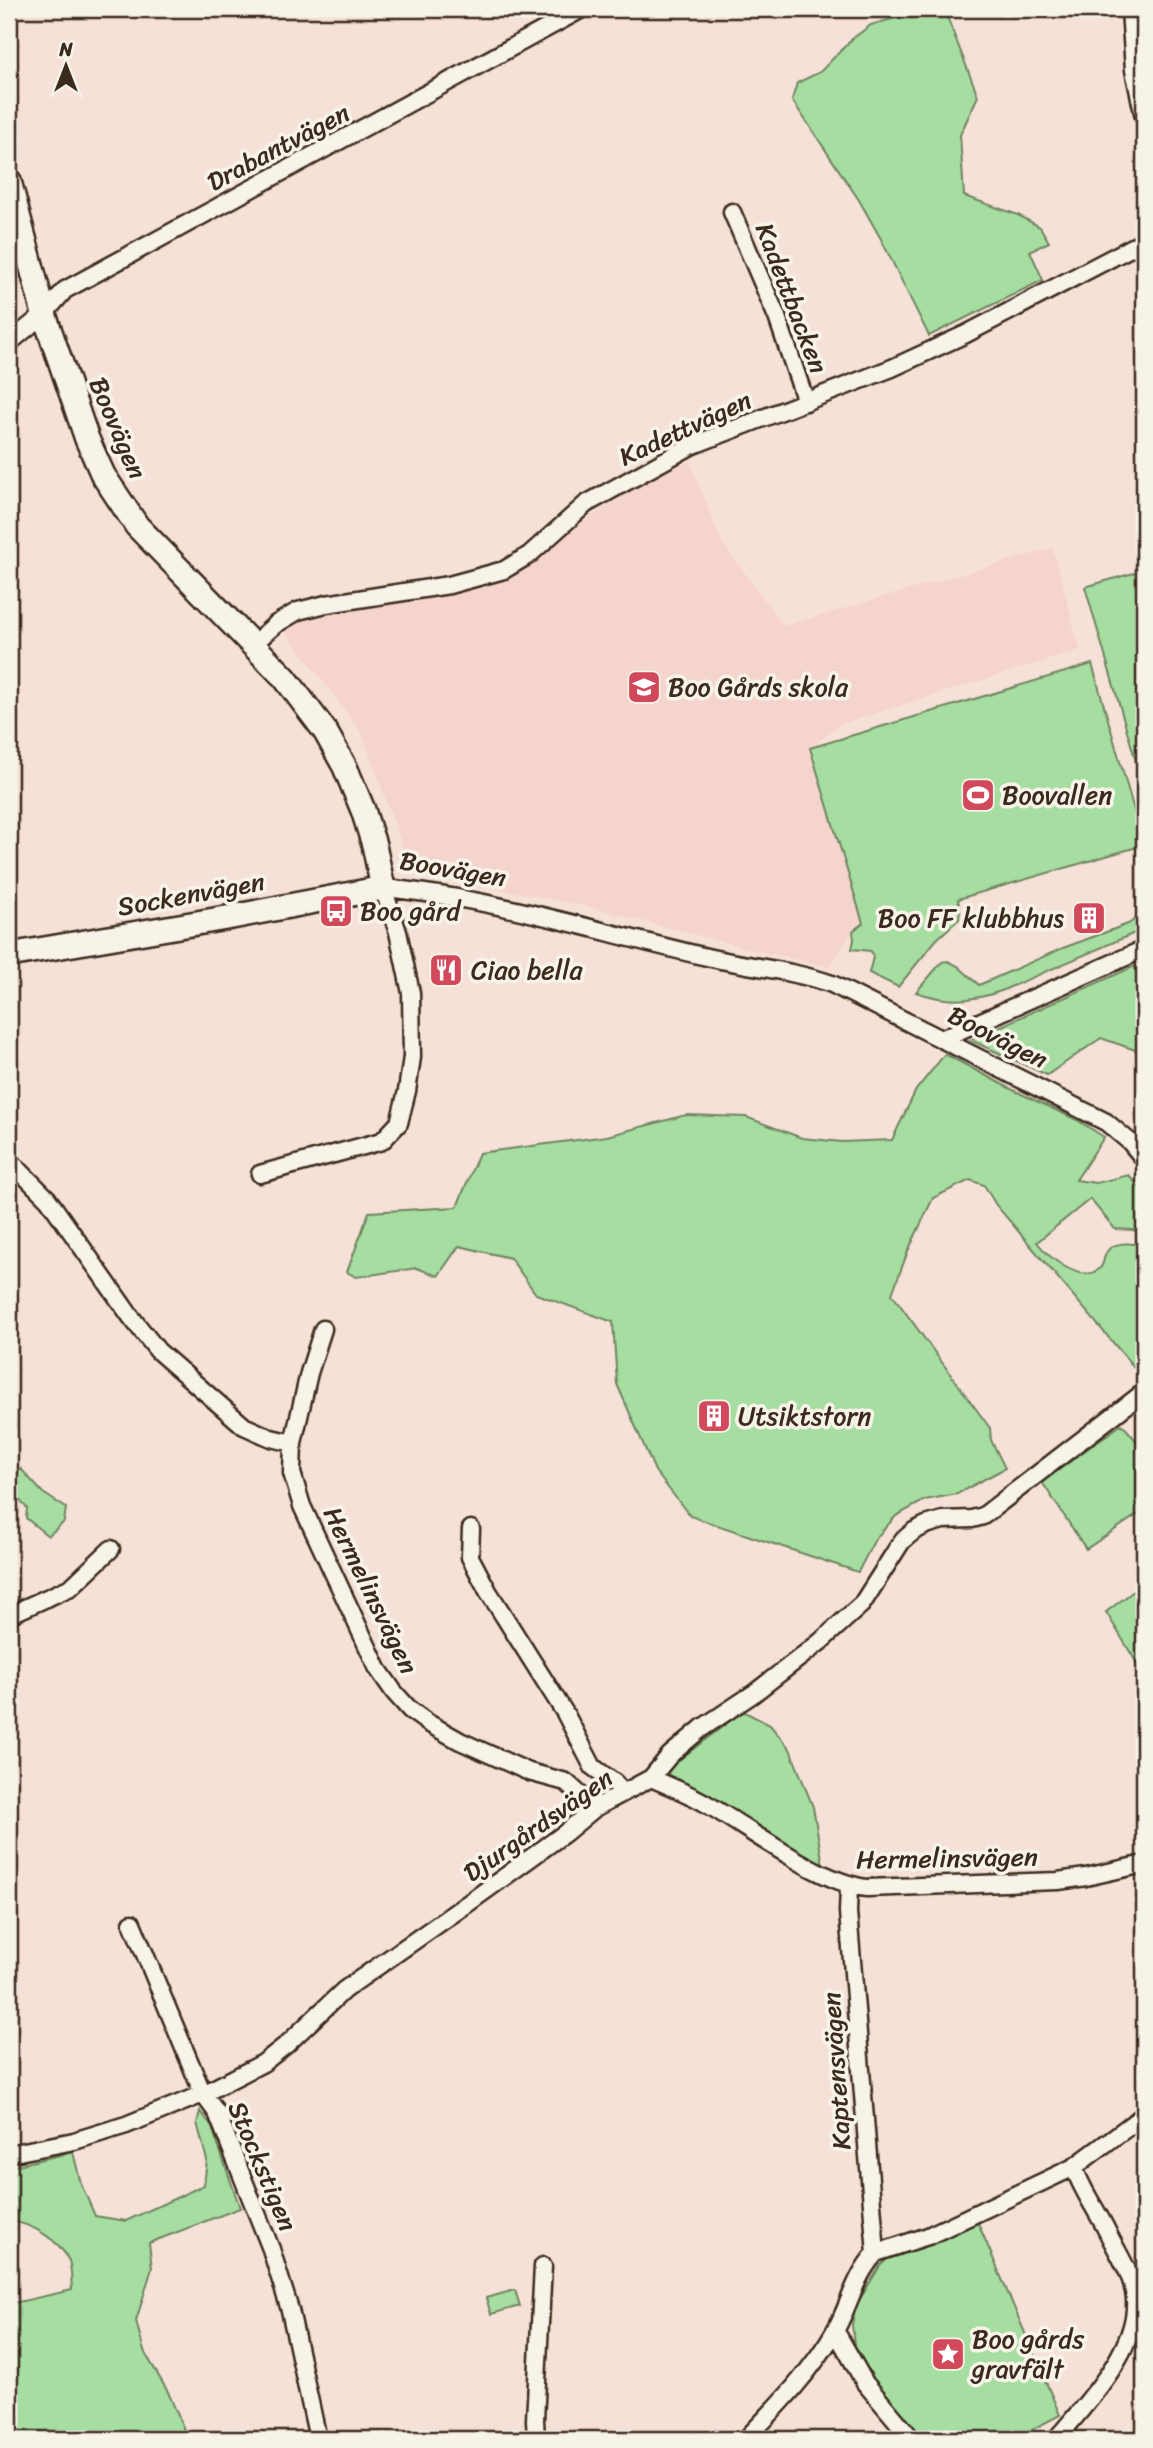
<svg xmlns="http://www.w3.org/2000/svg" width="1153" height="2448" font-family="Sriracha,sans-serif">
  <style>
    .built { fill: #f5d4cd }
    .green { fill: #a6dea2; stroke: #708460; stroke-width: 2 }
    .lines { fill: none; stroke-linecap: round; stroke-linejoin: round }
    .street-casing { stroke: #3b2a1e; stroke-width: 21 }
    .secondary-casing { stroke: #3b2a1e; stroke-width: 28 }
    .street { stroke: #f7f3e8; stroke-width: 16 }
    .secondary { stroke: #f7f3e8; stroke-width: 23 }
    .labels { text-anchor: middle; stroke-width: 7; stroke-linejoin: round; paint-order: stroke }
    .street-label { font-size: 26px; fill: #3b2a1e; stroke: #f7f3e8 }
    .poi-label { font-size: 26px; fill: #3b2a1e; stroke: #f7f3e8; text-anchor: start }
  </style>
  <rect width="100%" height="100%" fill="#f6e1d8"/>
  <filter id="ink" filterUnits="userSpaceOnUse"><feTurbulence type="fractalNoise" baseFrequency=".0143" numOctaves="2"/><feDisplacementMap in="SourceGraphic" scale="14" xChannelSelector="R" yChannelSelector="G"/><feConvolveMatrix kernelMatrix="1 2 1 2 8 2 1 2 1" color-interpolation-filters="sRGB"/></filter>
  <g filter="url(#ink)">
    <path class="built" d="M690,461L721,541L784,626L1053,548L1080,650L841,724L811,748L863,923L853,931L829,967L750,949L594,908L411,871L362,733L284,630L306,614L488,585L532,560L631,488Z"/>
    <path class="green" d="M927,9H944L978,96L960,135L964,196L1018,215L1040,227L1049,242L1030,251L1043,280L929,336L881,239L859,200L792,100L797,83L820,72L852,39L871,25Z
      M1144,570V789L1085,587Z
      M1092,664L1144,845L958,899L960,910L959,919L936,940L898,987L869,973L873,957L871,951L852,949L854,940L853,931L863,923L810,748Z
      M1144,914V929L1001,991C970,1002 948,1003 916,992L942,962L948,961L958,966L979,985L1063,948L1128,924Z
      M1144,962V1053L1101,1038L1047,1075L970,1040Z
      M945,1054L1013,1090L1077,1120L1104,1137L1076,1180L1096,1183L1129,1175L1144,1193V1235L1133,1230L1115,1229L1090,1199L1037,1242C1048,1257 1079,1283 1098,1270C1104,1266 1103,1261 1105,1255C1111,1240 1131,1243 1144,1245V1379L996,1205L984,1185L970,1180L933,1198L908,1251L892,1294L990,1428L991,1440L1005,1468L957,1494L925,1500L896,1516L875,1539L858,1572L690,1516L655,1471L617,1384L613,1322L536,1294L510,1258L459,1246L438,1276L417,1268L356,1277L347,1272L369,1212L457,1207L479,1153L607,1136L686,1115L746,1117L802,1138L842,1142L892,1140L916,1090Z
      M1122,1424L1139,1444L1144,1440V1519L1140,1513L1086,1549L1042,1482Z
      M21,1469L43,1493L66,1508L64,1522L48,1536L26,1518L27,1508L9,1489V1480Z
      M1135,1590L1141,1597L1144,1595V1675L1106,1612Z
      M743,1711L770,1725L790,1749L813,1807L823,1865L669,1776L667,1769Z
      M200,2111L211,2125L240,2208L149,2243L152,2268L136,2321L144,2351L168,2392L188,2439H9V2304L72,2290C71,2282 72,2269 69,2261C60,2240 31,2223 9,2221V2167L73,2152L81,2184L95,2216L126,2221L204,2185L207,2160L197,2123Z
      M978,2223L1060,2415L1014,2439H923L880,2390L854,2345L852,2324L857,2304L880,2266L893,2253Z
      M515,2290L520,2306L491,2314L486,2298Z"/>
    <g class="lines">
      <g class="street-casing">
        <path id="street" d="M1130,9L1134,70L1144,117
          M732,212L777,317L806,402
          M9,343L44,314L65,290L582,9
          M252,645L276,624L298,611L326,604L449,585L504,570L529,555L586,504L691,446L892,368L966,334L1144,241
          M941,1039L1144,949
          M9,1160L48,1199L131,1317L158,1351L244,1426L271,1438L293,1443L292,1473L302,1506L378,1669L394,1692L410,1710L428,1723L460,1741L529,1772L566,1782L595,1808
          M260,1174L382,1141L399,1123L407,1091L412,1057L411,993L398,932L383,888C494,898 599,932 707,957C749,967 791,970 832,984L1106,1122L1130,1142L1144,1159
          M293,1443L309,1373L323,1329
          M471,1529L470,1557L488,1591L565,1713L593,1767L615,1783L623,1793
          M9,1615L71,1587L111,1549
          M651,1778C669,1786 688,1793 705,1803C749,1828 819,1883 867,1888L1058,1881L1086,1877L1144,1864
          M849,1886L848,1912L876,2253L928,2236L1074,2167L1144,2115
          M132,1923L203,2094L217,2113L271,2249L290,2310L318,2439
          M9,2154L74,2141L126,2125L203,2094L263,2063L286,2045L344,1990L467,1904L565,1833L595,1808L651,1778L670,1755L702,1728L753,1694L820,1642L862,1604L902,1541L914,1531L926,1525L943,1520L972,1519L983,1516L1144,1392
          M835,2330L865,2383L912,2439
          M536,2439L535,2420L543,2266
          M746,2439C778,2406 813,2370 836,2329C850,2304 855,2275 876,2253
          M1056,2439C1087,2403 1144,2343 1134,2292C1131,2272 1117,2252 1108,2233C1097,2210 1082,2191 1074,2167"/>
      </g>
      <g class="secondary-casing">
        <path id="secondary" d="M9,181L44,314L87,439L103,475L137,526L285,678L325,731L345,767L363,810L374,845L383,888L232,917L9,955"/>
      </g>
      <use href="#street" class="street"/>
      <use href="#secondary" class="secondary"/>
    </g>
  </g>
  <defs>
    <g id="school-square" transform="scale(1.75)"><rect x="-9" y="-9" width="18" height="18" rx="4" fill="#d1495b" stroke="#f7f3e8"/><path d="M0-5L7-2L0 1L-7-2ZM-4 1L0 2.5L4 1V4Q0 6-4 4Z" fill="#fff"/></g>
    <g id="stadium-square" transform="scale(1.75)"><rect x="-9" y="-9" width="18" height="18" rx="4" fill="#d1495b" stroke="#f7f3e8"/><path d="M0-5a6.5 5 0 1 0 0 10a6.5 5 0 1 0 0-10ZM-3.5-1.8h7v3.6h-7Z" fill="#fff"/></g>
    <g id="bus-square" transform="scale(1.75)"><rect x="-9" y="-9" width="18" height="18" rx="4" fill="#d1495b" stroke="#f7f3e8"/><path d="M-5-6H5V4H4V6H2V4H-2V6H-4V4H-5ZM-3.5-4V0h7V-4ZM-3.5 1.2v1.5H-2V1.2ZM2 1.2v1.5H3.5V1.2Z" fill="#fff"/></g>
    <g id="building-square" transform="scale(1.75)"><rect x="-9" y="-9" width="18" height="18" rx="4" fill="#d1495b" stroke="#f7f3e8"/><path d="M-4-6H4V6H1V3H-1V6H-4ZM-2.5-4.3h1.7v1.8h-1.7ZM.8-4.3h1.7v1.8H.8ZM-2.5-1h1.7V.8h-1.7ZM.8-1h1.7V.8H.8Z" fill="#fff"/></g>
    <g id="restaurant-square" transform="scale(1.75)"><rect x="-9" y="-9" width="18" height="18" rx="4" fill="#d1495b" stroke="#f7f3e8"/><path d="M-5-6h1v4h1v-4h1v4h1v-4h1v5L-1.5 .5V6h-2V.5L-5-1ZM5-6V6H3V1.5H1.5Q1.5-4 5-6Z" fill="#fff"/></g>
    <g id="sight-square" transform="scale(1.75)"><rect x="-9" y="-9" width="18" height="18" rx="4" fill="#d1495b" stroke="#f7f3e8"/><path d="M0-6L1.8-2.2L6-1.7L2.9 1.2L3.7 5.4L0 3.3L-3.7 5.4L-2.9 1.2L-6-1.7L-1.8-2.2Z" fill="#fff"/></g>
  </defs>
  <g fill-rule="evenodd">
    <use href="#school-square" x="644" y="687"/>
    <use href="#stadium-square" x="978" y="795"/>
    <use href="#bus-square" x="336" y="911"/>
    <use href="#building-square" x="1089" y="918"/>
    <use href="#restaurant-square" x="446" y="970"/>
    <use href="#building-square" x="714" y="1416"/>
    <use href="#sight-square" x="948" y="2354"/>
  </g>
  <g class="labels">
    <g class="street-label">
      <text transform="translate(278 147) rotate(-28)" y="9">Drabantvägen</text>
      <text transform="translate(792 298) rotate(69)" y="9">Kadettbacken</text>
      <text transform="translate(118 428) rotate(67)" y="9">Boovägen</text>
      <text transform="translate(685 428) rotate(-25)" y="9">Kadettvägen</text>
      <text transform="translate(453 869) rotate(10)" y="9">Boovägen</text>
      <text transform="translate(191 894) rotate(-10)" y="9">Sockenvägen</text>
      <text transform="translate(998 1037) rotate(27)" y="9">Boovägen</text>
      <text transform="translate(371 1590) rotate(64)" y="9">Hermelinsvägen</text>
      <text transform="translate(538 1825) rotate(-35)" y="9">Djurgårdsvägen</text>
      <text transform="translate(947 1858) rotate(-1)" y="9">Hermelinsvägen</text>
      <text transform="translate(836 2071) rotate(-94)" y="9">Kaptensvägen</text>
      <text transform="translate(263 2166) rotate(67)" y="9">Stockstigen</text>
    </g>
    <g class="poi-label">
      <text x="668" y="696">Boo Gårds skola</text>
      <text x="1002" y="804">Boovallen</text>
      <text x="360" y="920">Boo gård</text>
      <text x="1064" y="927" text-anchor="end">Boo FF klubbhus</text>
      <text x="471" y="979">Ciao bella</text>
      <text x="738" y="1425">Utsiktstorn</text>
      <text x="972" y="2348">Boo gårds<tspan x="972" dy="30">gravfält</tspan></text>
    </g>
  </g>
  <rect width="1153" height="2448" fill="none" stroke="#f7f3e8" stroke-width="35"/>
  <rect x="18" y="18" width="1118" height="2413" fill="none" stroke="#3b2a1e" stroke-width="2.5" filter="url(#ink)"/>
  <g transform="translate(66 66)" stroke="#f7f3e8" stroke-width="5" paint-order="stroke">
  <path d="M0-5L12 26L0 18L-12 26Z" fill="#3b2a1e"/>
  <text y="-10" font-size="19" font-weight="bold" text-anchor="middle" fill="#3b2a1e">N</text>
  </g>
</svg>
